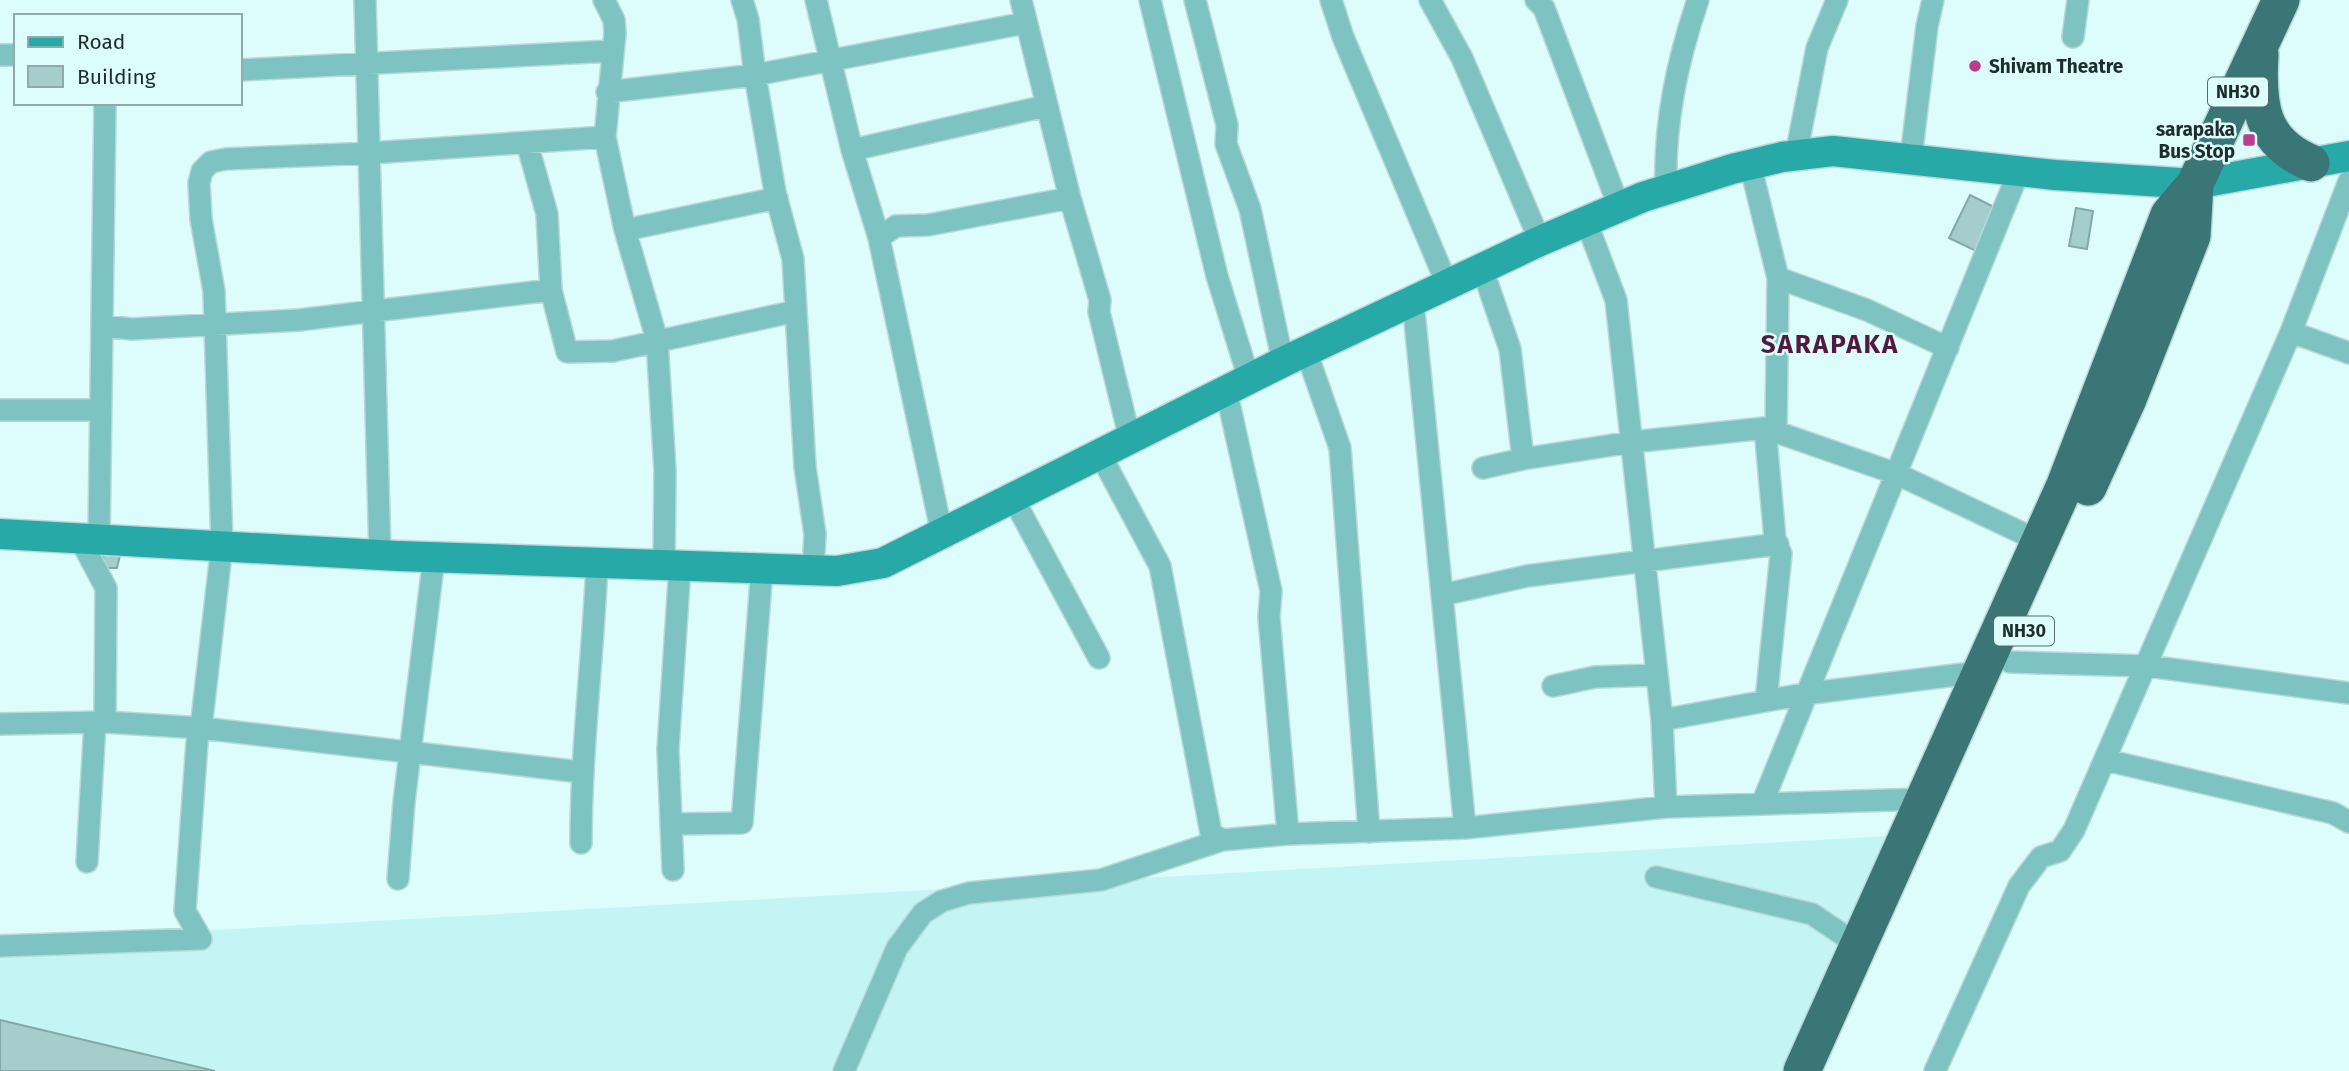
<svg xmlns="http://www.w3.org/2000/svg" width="2349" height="1071" font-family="'Fira Sans',sans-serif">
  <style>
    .built { fill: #c2f5f3 }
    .building { fill: #a5cdcc; stroke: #82a9a8; stroke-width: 2 }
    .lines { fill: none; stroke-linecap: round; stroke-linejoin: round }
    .street-casing { stroke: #bad8d7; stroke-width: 24 }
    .secondary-casing { stroke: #bad8d7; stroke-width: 33 }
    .highway-casing { stroke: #bad8d7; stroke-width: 40 }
    .street { stroke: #7dc3c1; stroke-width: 21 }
    .secondary { stroke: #27a9a7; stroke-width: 30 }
    .highway { stroke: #3a7675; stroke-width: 37 }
    .poi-dot { fill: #b83d8f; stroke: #ddfdfc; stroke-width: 2.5 }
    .labels { text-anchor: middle; stroke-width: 5; stroke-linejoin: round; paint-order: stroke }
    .shield { fill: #ddfdfc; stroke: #576b6b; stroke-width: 2 }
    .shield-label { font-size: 18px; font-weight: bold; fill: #1d2d2d }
    .poi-label { font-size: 19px; font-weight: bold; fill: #1d2d2d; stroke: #ddfdfc; text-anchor: start }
    .district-label { font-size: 26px; font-weight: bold; letter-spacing: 2px; fill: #541940; stroke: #ddfdfc }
  </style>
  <rect width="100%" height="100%" fill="#ddfdfc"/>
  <path class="built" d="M1890,836L1784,1071H0V942Z"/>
  <path class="building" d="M1970,195L1996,208L1976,251L1949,238Z
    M2076,208L2093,211L2087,249L2069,246Z
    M104,552L120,555L117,568H102Z
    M0,1020L215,1071H0Z"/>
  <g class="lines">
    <g class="street-casing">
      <path id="street" d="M365,0L380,555
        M604,0L614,20L615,33L605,137L625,230L657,340L665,471L664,565
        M742,0L748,19L755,75L775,192L793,259L805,467L815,534L813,571
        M816,0L852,150L879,238L942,534
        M1021,0L1070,198L1100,300L1099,312L1130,439
        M1150,0L1217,276L1249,379
        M1195,0L1227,125L1226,144L1250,209L1283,362
        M1331,0L1343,37L1447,284
        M1430,0L1462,58L1540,241
        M1536,0L1544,8L1619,207
        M2073,37L2078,0
        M0,55H16
        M240,70L611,51
        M607,92L755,75L1025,23
        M527,143L547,214L551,290L567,352L613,351L796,311
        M852,150L1046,106
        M1796,155L1817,48L1837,0
        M1911,158L1927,26L1933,0
        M1750,164L1778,278L1776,432
        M1666,189C1664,123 1677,62 1698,0
        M1586,221L1616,300L1662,720L1666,807
        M625,230L777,198
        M879,238L896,226L928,225L1070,198
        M1482,268L1510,349L1523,459L1632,442L1765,428L1897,474L2039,541
        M1778,278L1867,310L1948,348
        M1413,301L1465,828
        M102,326L132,329L299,320L551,290
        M2291,332L2349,353
        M1306,351L1340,448L1369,832
        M1226,390L1271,591L1269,617L1288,834
        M0,410H100
        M1765,428L1775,539L1781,554L1766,701
        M1100,454L1160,566L1211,833L1222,840
        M1483,468L1523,459
        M1013,498L1099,658
        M79,537L106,588L105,722L201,728L581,772
        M99,538L105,103
        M1442,595L1527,576L1778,544
        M2010,662L2148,666L2349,693
        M1553,686L1595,677L1655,675
        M1662,720L1804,694L1980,672
        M0,724L105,722
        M201,728L222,545L214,291L201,219L199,183L202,171L211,162L226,159L371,153L605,137
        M2105,760L2333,813L2349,822
        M1762,804L2019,171
        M671,824L742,823L762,569
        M581,843C581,749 593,657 597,563
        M87,862L95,722
        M673,870L668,749L680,566
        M1656,877L1812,914L1858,945
        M398,879L404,802L434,557
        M0,946L201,939L185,911L198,728
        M844,1071L897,948L923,913L942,901L969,893L1101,880L1222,840L1288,834L1465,828L1666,807L1923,799
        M1935,1071L2019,886L2041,857L2060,851L2074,830L2291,332L2349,181"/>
    </g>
    <g class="secondary-casing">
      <path id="secondary" d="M0,534L398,556L837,571L883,563L1283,362L1540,241L1643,197L1732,169L1782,157L1833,151L2055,175L2195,184L2349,156"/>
    </g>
    <g class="highway-casing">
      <path id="highway" d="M2260,54C2257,104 2260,142 2311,163
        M2088,487L2128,399L2192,236L2195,184
        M1802,1071L2065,485L2169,215L2195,184L2281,0"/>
    </g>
    <use href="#street" class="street"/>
    <use href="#secondary" class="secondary"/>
    <use href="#highway" class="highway"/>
  </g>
  <g class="poi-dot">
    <circle cx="1975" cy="66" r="7"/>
    <rect x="2242" y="133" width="14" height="14" rx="3.5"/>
  </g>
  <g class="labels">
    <g class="shield">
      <rect x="2208" y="77.5" width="60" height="29" rx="5"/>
      <rect x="1994" y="616.5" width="60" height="29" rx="5"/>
    </g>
    <g class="shield-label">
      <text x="2238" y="98">NH30</text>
      <text x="2024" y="637">NH30</text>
    </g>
    <g class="poi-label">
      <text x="1989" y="73">Shivam Theatre</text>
      <text x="2235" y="136" text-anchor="end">sarapaka<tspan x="2235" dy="22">Bus Stop</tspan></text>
    </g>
    <g class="district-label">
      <text x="1830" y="353">SARAPAKA</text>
    </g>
  </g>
  <rect x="14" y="14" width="228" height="91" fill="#ddfdfc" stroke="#90aaa9" stroke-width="2"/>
  <rect x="28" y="37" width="35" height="10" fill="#27a9a7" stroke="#90aaa9" stroke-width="2"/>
  <text x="77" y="49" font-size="21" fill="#1d2d2d">Road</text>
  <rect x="28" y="66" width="35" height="21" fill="#a5cdcc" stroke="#90aaa9" stroke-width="2"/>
  <text x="77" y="84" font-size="21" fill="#1d2d2d">Building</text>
</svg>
